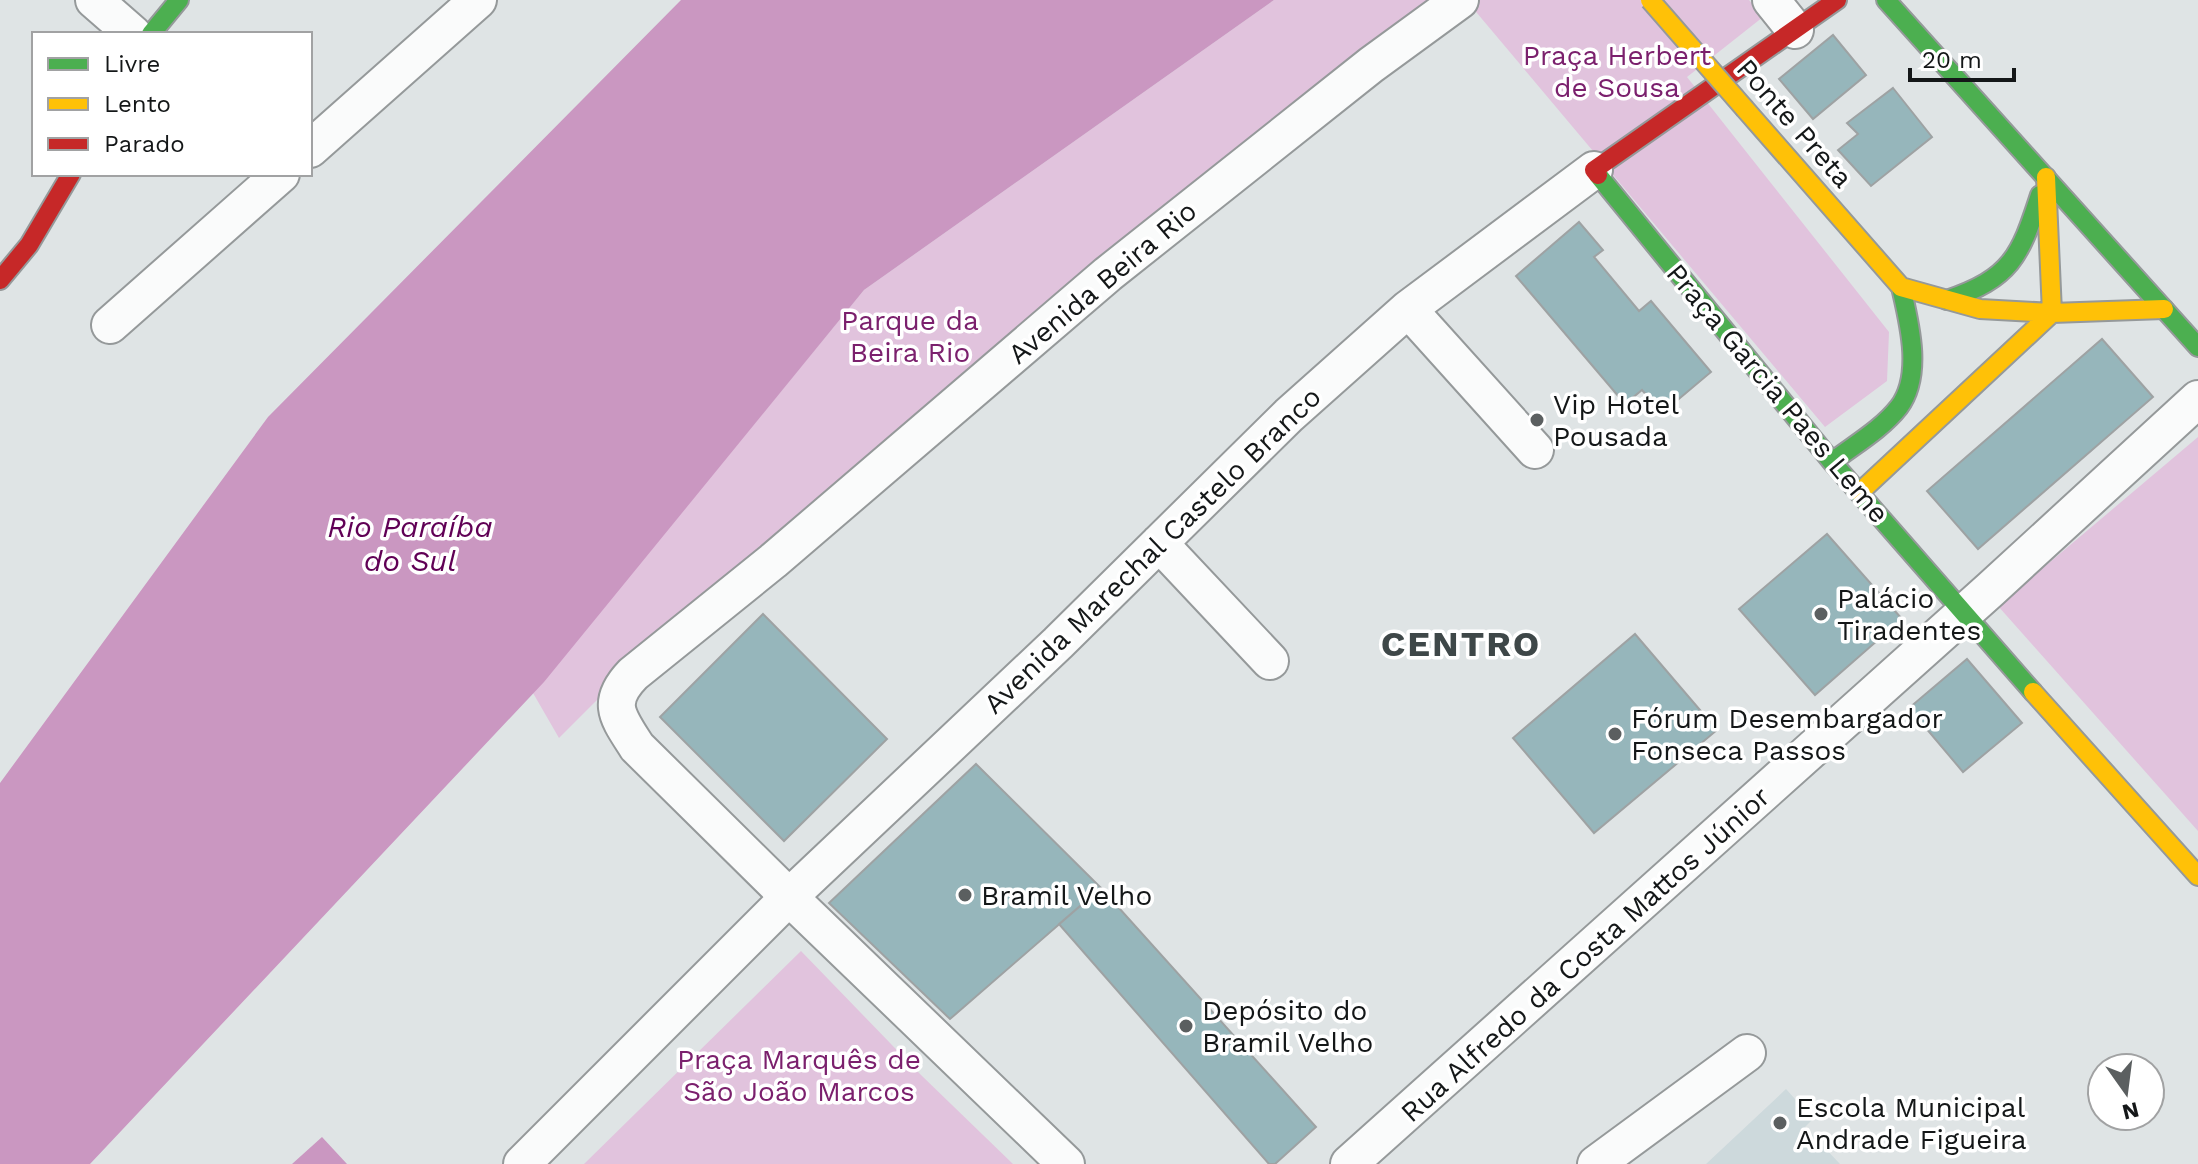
<svg xmlns="http://www.w3.org/2000/svg" width="2198" height="1164" font-family="'Work Sans',sans-serif">
  <style>
    .built { fill: #cdd9dc }
    .green { fill: #e1c3dd }
    .water { fill: #ca97c1 }
    .building { fill: #96b6bb; stroke: #9ea2a3; stroke-width: 2 }
    .lines { fill: none; stroke-linecap: round; stroke-linejoin: round }
    .street-casing { stroke: #95999a; stroke-width: 40 }
    .fast-casing { stroke: #95999a; stroke-width: 22 }
    .slow-casing { stroke: #95999a; stroke-width: 22 }
    .jam-casing { stroke: #95999a; stroke-width: 22 }
    .street { stroke: #fafbfb; stroke-width: 36 }
    .fast { stroke: #4caf50; stroke-width: 18 }
    .slow { stroke: #ffc107; stroke-width: 18 }
    .jam { stroke: #c62828; stroke-width: 18 }
    .slow-bridge-casing { stroke: #95999a; stroke-width: 22; stroke-linecap: butt }
    .slow-bridge { stroke: #ffc107; stroke-width: 18 }
    .poi-dot { fill: #5b5f60; stroke: #fff; stroke-width: 3 }
    .labels { text-anchor: middle; stroke-width: 7; stroke-linejoin: round; paint-order: stroke }
    .park-label { font-size: 28px; fill: #7b206d; stroke: #fff }
    .street-label { font-size: 28px; fill: #141718; stroke: #fff }
    .poi-label { font-size: 28px; fill: #141718; stroke: #fff; text-anchor: start }
    .water-label { font-size: 30px; font-style: italic; fill: #600055; stroke: #fff }
    .district-label { font-size: 36px; font-weight: bold; letter-spacing: 2px; fill: #3e4748; stroke: #fff }
  </style>
  <rect width="100%" height="100%" fill="#dfe4e5"/>
  <path class="built" d="M1786,1089L1813,1119L1805,1127L1840,1164H1706Z"/>
  <path class="green" d="M1274,0H1441L1099,261L1013,331L610,687L559,738L533,693L864,290Z
    M1466,0H1749L1763,17L1687,77L1889,332L1887,381L1825,427Z
    M2198,437V831L1998,606Z
    M801,951L921,1075L1013,1164H584Z"/>
  <path class="water" d="M681,0H1274L864,290L544,682L90,1164H0V783L268,417Z
    M322,1137L347,1164H292Z"/>
  <path class="building" d="M1833,35L1866,75L1813,119L1779,79Z
    M1893,88L1932,137L1871,186L1838,150L1858,134L1847,123Z
    M1579,222L1603,250L1594,257L1639,311L1651,301L1711,372L1662,413L1642,390L1625,404L1516,276Z
    M2102,339L2153,397L1978,549L1927,491Z
    M1827,534L1902,619L1815,695L1739,609Z
    M763,614L887,739L784,841L660,717Z
    M1635,634L1717,730L1594,833L1513,738Z
    M1967,659L2022,723L1963,772L1909,708Z
    M976,764L1101,888L950,1019L829,903Z
    M1101,888L1316,1127L1275,1164H1269L1059,924Z"/>
  <g class="lines">
    <g class="street-casing">
      <path id="street" d="M94,0L133,34
        M1771,0L1795,30
        M310,149L478,0
        M1408,309L1535,450
        M110,325L281,174
        M1159,543L1270,661
        M522,1164L789,897L1058,643L1289,415L1408,309L1594,170
        M1066,1164L789,897L637,747C618,717 605,703 633,674L773,561L1108,274L1371,65L1460,0
        M1349,1164L1991,589L2198,399
        M1596,1164L1747,1053"/>
    </g>
    <g class="fast-casing">
      <path id="fast" d="M1886,0L2198,347
        M151,34L179,0
        M1598,175L1832,462L2033,692
        M1947,300C2011,278 2020,257 2040,195
        M1832,462C1854,445 1882,429 1899,407C1923,375 1909,322 1901,287"/>
    </g>
    <g class="slow-casing">
      <path id="slow" d="M1745,109L1901,287L1980,309L2052,313L2164,309
        M1860,492L2052,313L2046,177
        M2033,692L2198,876"/>
    </g>
    <g class="jam-casing">
      <path id="jam" d="M1598,175L1594,170L1837,0
        M0,280L29,245L71,174"/>
    </g>
    <use href="#street" class="street"/>
    <use href="#fast" class="fast"/>
    <use href="#slow" class="slow"/>
    <use href="#jam" class="jam"/>
    <g class="slow-bridge-casing">
      <path id="slow-bridge" d="M1650,0L1745,109"/>
    </g>
    <use href="#slow-bridge" class="slow-bridge"/>
  </g>
  <g class="poi-dot">
    <circle cx="1537" cy="420" r="8"/>
    <circle cx="1821" cy="614" r="8"/>
    <circle cx="1615" cy="734" r="8"/>
    <circle cx="965" cy="895" r="8"/>
    <circle cx="1186" cy="1026" r="8"/>
    <circle cx="1780" cy="1123" r="8"/>
  </g>
  <g class="labels">
    <g class="park-label">
      <text x="1617" y="65">Praça Herbert<tspan x="1617" dy="32">de Sousa</tspan></text>
      <text x="910" y="330">Parque da<tspan x="910" dy="32">Beira Rio</tspan></text>
      <text x="799" y="1069">Praça Marquês de<tspan x="799" dy="32">São João Marcos</tspan></text>
    </g>
    <g class="street-label">
      <text transform="translate(1795 123) rotate(49)" y="10">Ponte Preta</text>
      <text transform="translate(1102 282) rotate(-40)" y="10">Avenida Beira Rio</text>
      <text transform="translate(1778 393) rotate(50)" y="10">Praça Garcia Paes Leme</text>
      <text transform="translate(1152 550) rotate(-44)" y="10">Avenida Marechal Castelo Branco</text>
      <text transform="translate(1585 954) rotate(-42)" y="10">Rua Alfredo da Costa Mattos Júnior</text>
    </g>
    <g class="poi-label">
      <text x="1553" y="414">Vip Hotel<tspan x="1553" dy="32">Pousada</tspan></text>
      <text x="1837" y="608">Palácio<tspan x="1837" dy="32">Tiradentes</tspan></text>
      <text x="1631" y="728">Fórum Desembargador<tspan x="1631" dy="32">Fonseca Passos</tspan></text>
      <text x="981" y="905">Bramil Velho</text>
      <text x="1202" y="1020">Depósito do<tspan x="1202" dy="32">Bramil Velho</tspan></text>
      <text x="1796" y="1117">Escola Municipal<tspan x="1796" dy="32">Andrade Figueira</tspan></text>
    </g>
    <g class="water-label">
      <text x="410" y="537">Rio Paraíba<tspan x="410" dy="34">do Sul</tspan></text>
    </g>
    <g class="district-label">
      <text x="1461" y="656">CENTRO</text>
    </g>
  </g>
  <rect x="32" y="32" width="280" height="144" fill="#ffffff" stroke="#a1a2a3" stroke-width="2"/>
  <rect x="48" y="58" width="40" height="12" fill="#4caf50" stroke="#a1a2a3" stroke-width="2"/>
  <text x="104" y="72" font-size="24" fill="#141718">Livre</text>
  <rect x="48" y="98" width="40" height="12" fill="#ffc107" stroke="#a1a2a3" stroke-width="2"/>
  <text x="104" y="112" font-size="24" fill="#141718">Lento</text>
  <rect x="48" y="138" width="40" height="12" fill="#c62828" stroke="#a1a2a3" stroke-width="2"/>
  <text x="104" y="152" font-size="24" fill="#141718">Parado</text>
  <g transform="translate(2126 1092) rotate(166)"><circle r="38" fill="#ffffff" stroke="#a1a2a3" stroke-width="2"/>
  <path d="M0-6L14 30L0 20L-14 30Z" fill="#5b5f60"/>
  <text y="-12" font-size="22" font-weight="bold" text-anchor="middle" fill="#141718">N</text>
  </g>
  <path d="M1910 68v12h104v-12" fill="none" stroke="#141718" stroke-width="4"/>
  <text x="1922" y="68" font-size="24" fill="#141718" stroke="#ffffff" stroke-width="6" paint-order="stroke">20 m</text>
</svg>
